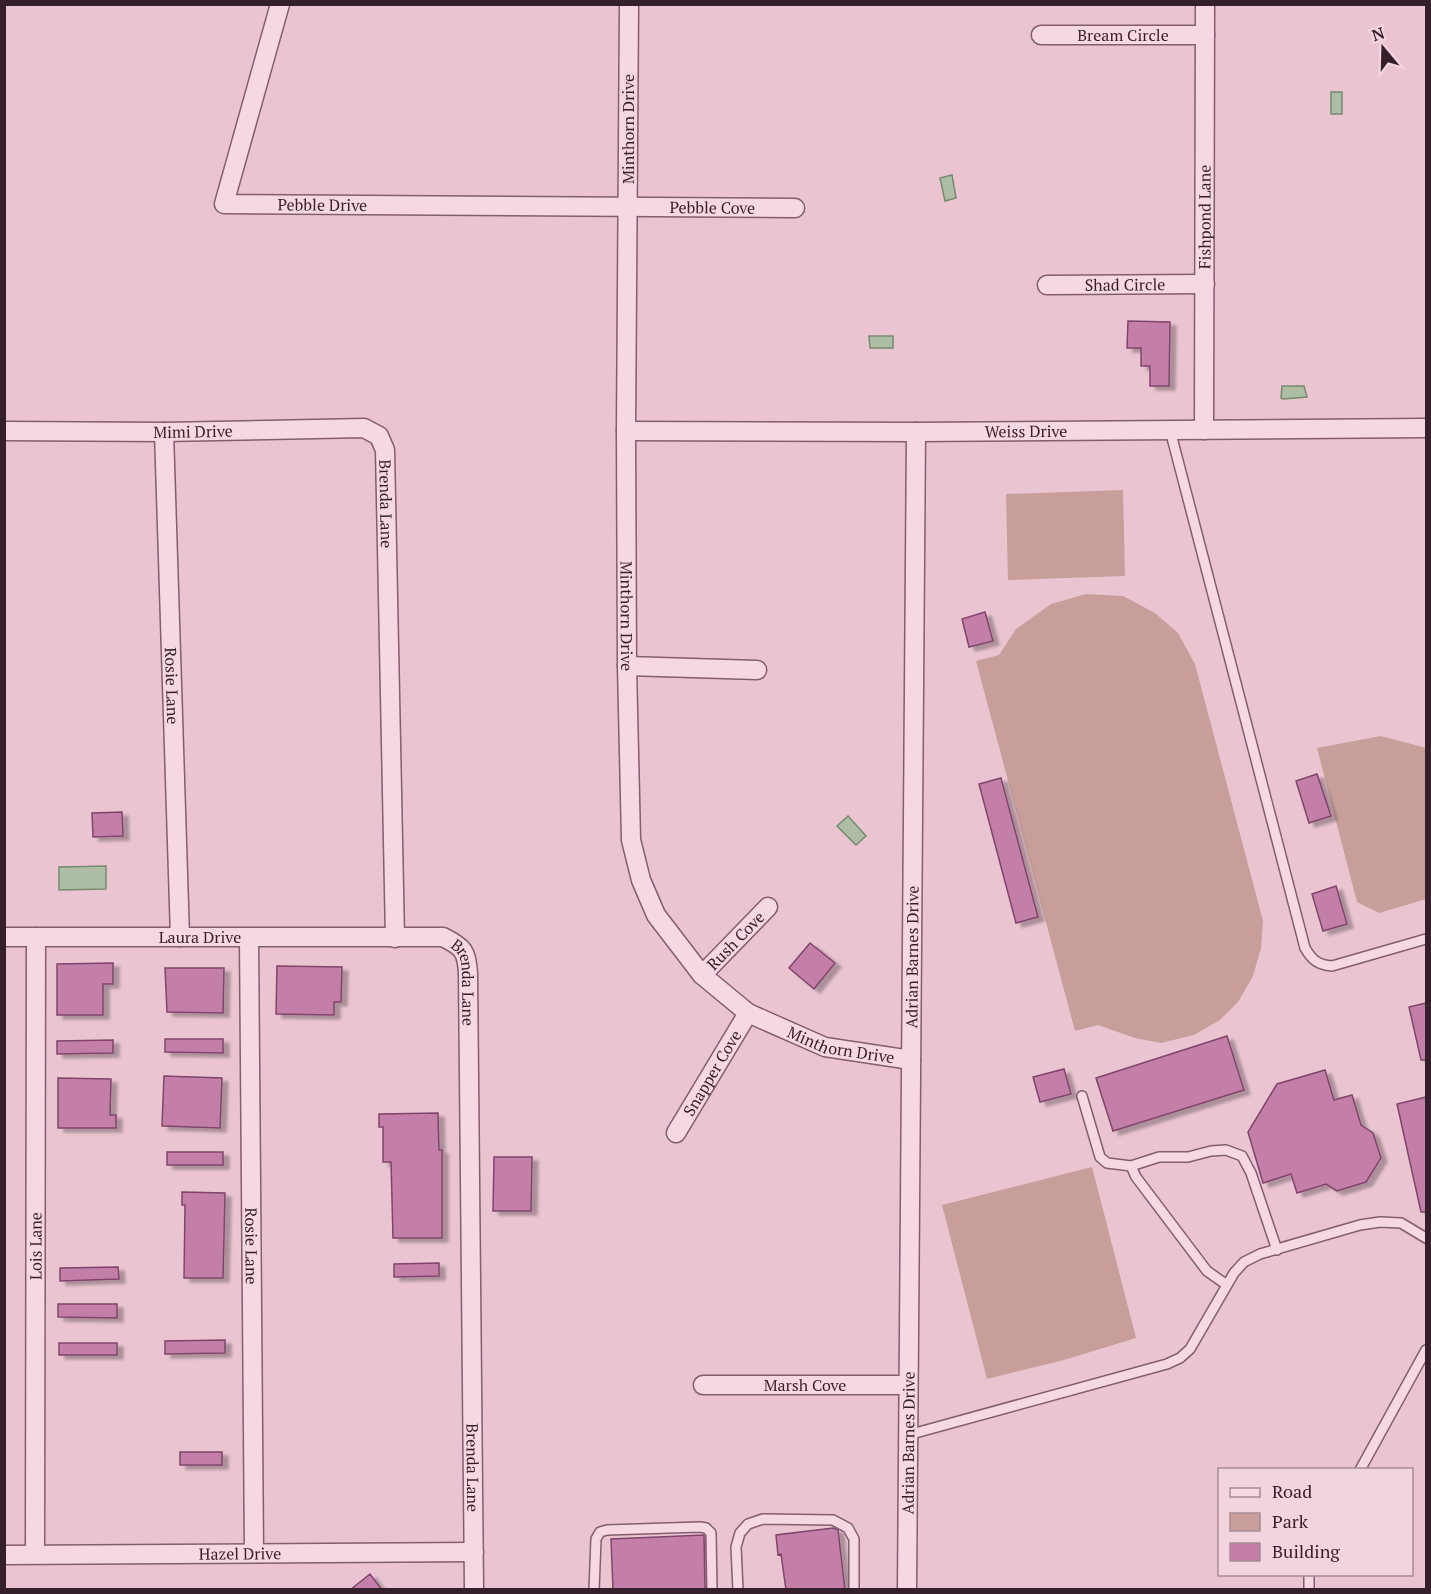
<svg xmlns="http://www.w3.org/2000/svg" width="1431" height="1594" font-family="'PT Serif',serif">
  <style>
    .green { fill: #c79e9a }
    .water { fill: #aebda6; stroke: #768b6e; stroke-width: 1.5 }
    .building { fill: #c47fa9; stroke: #80456a; stroke-width: 1.5; filter: url(#shadow) }
    .lines { fill: none; stroke-linecap: round; stroke-linejoin: round }
    .lane-casing { stroke: #835d70; stroke-width: 12 }
    .street-casing { stroke: #835d70; stroke-width: 21 }
    .lane { stroke: #f5d8e1; stroke-width: 9 }
    .street { stroke: #f5d8e1; stroke-width: 18 }
    .labels { text-anchor: middle; stroke-width: 5; stroke-linejoin: round; paint-order: stroke }
    .street-label { font-size: 16px; fill: #341f2b; stroke: #f2d4de }
  </style>
  <defs>
    <filter id="shadow"><feDropShadow dx="6" dy="4" stdDeviation="1.5" flood-color="#0004"/></filter>
  </defs>
  <rect width="100%" height="100%" fill="#eac5d1"/>
  <path class="green" d="M1123,490L1125,576L1008,580L1006,494Z
    M1086,594L1123,596L1155,613L1178,633L1195,664L1263,921L1261,948L1253,976L1238,1002L1220,1020L1194,1035L1161,1043L1135,1038L1098,1025L1075,1031L976,661L999,655L1016,629L1051,604Z
    M1381,736L1426,748V899L1379,913L1357,902L1317,748Z
    M1092,1167L1136,1338L1064,1360L987,1379L942,1205Z"/>
  <path class="water" d="M1331,92H1342V114H1331Z
    M952,175L956,198L945,201L940,178Z
    M869,336H893V348H870Z
    M1282,386H1304L1307,397L1283,399L1281,398Z
    M848,816L866,836L856,845L837,826Z
    M106,866V889L59,890V867Z"/>
  <path class="building" d="M1128,321L1170,322L1169,386H1150V366H1141V348H1127Z
    M985,612L993,641L969,647L962,619Z
    M1317,774L1331,816L1309,823L1296,781Z
    M1001,778L1038,917L1016,923L979,784Z
    M122,812L123,836L93,837L92,813Z
    M1336,886L1347,924L1323,931L1312,894Z
    M810,943L835,963L814,989L789,968Z
    M113,963V984H103V1015H57V964Z
    M277,966L342,967L341,1002H334V1015L276,1014Z
    M165,968H224L223,1013L167,1012Z
    M1426,1003V1060H1421L1409,1007Z
    M1227,1036L1244,1090L1113,1131L1096,1078Z
    M165,1039H223V1053L165,1052Z
    M113,1040V1053L57,1054V1041Z
    M1064,1069L1071,1094L1040,1102L1033,1077Z
    M1325,1070L1334,1100L1352,1095L1361,1125L1373,1133L1381,1158L1366,1182L1337,1191L1326,1184L1297,1193L1291,1174L1263,1183L1248,1132L1277,1084Z
    M164,1076L222,1078L220,1128L162,1126Z
    M58,1078L111,1079L110,1115H116V1128H58Z
    M1426,1097V1212H1421L1397,1104Z
    M438,1113L439,1150H442V1238H393L391,1162H383V1127H379V1114Z
    M167,1152H223V1165H167Z
    M494,1157H532L531,1211H493Z
    M182,1192L225,1193L223,1278H184L185,1205H182Z
    M439,1263V1276L394,1277V1264Z
    M118,1267L119,1279L60,1281V1268Z
    M58,1304H117V1318L58,1317Z
    M225,1340V1353L165,1354V1341Z
    M59,1343H117V1355H59Z
    M180,1452H222V1465H180Z
    M833,1528L838,1530L845,1590H786L781,1554L778,1555L776,1535Z
    M704,1535L705,1590H613L611,1539Z
    M370,1574L382,1590H350Z"/>
  <g class="lines">
    <g class="lane-casing">
      <path id="lane" d="M1170,430L1305,948C1312,960 1318,965 1332,966L1426,939
        M1082,1096L1100,1157L1107,1163L1131,1166
        M1227,1285L1207,1271L1136,1177L1131,1166L1159,1157H1188L1211,1151L1226,1150L1242,1156L1251,1173L1277,1250
        M908,1435L1167,1364L1180,1358L1190,1349L1234,1273L1244,1262L1260,1254L1360,1225L1380,1222L1401,1223L1426,1238
        M1360,1470L1426,1350
        M1309,1574V1590
        M594,1590L596,1539L600,1532L607,1530L700,1527L706,1528L711,1533L712,1590
        M738,1590L736,1547L740,1533L748,1524L763,1519L833,1520L848,1528L854,1539V1590"/>
    </g>
    <g class="street-casing">
      <g id="street">
        <path id="s1" d="M280,4L224,204L795,208"/>
        <path id="s2" d="M629,4L626,431L627,666L631,840L641,880L656,915L702,975L748,1013L825,1047L911,1060"/>
        <path id="s3" d="M1041,35H1205"/>
        <path id="s4" d="M1047,285L1205,284"/>
        <path id="s5" d="M1204,430L1205,4"/>
        <path id="s6" d="M4,431L164,432L364,428L379,436L385,450L395,938"/>
        <path id="s7" d="M626,431L916,432L1426,428"/>
        <path id="s8" d="M164,432L180,937"/>
        <path d="M627,666L757,670"/>
        <path id="s9" d="M4,937H443C463,947 467,951 468,974L474,1590"/>
        <path id="s10" d="M249,938L254,1553"/>
        <path id="s11" d="M702,975L768,907"/>
        <path id="s12" d="M676,1133L748,1013"/>
        <path id="s13" d="M703,1385H908"/>
        <path id="s14" d="M35,1554L36,937"/>
        <path id="s15" d="M4,1555L474,1552"/>
        <path id="s16" d="M907,1590L916,432"/>
      </g>
    </g>
    <use href="#lane" class="lane"/>
    <use href="#street" class="street"/>
  </g>
  <g class="labels">
    <g class="street-label">
      <text dy="6" stroke="none"><textPath href="#s3" startOffset="82">Bream Circle</textPath></text>
      <text transform="translate(628 129) rotate(-90)" y="6">Minthorn Drive</text>
      <text dy="6" stroke="none"><textPath href="#s1" startOffset="306">Pebble Drive</textPath></text>
      <text dy="6" stroke="none"><textPath href="#s1" startOffset="696">Pebble Cove</textPath></text>
      <text dy="6" stroke="none"><textPath href="#s5" startOffset="213">Fishpond Lane</textPath></text>
      <text dy="6" stroke="none"><textPath href="#s4" startOffset="78">Shad Circle</textPath></text>
      <text dy="6" stroke="none"><textPath href="#s7" startOffset="400">Weiss Drive</textPath></text>
      <text dy="6" stroke="none"><textPath href="#s6" startOffset="189">Mimi Drive</textPath></text>
      <text dy="6" stroke="none"><textPath href="#s6" startOffset="446">Brenda Lane</textPath></text>
      <text dy="6" stroke="none"><textPath href="#s2" startOffset="612">Minthorn Drive</textPath></text>
      <text dy="6" stroke="none"><textPath href="#s8" startOffset="254">Rosie Lane</textPath></text>
      <text dy="6" stroke="none"><textPath href="#s9" startOffset="196">Laura Drive</textPath></text>
      <text dy="6" stroke="none"><textPath href="#s11" startOffset="48">Rush Cove</textPath></text>
      <text dy="6" stroke="none"><textPath href="#s16" startOffset="633">Adrian Barnes Drive</textPath></text>
      <text dy="6" stroke="none"><textPath href="#s9" startOffset="495">Brenda Lane</textPath></text>
      <text dy="6" stroke="none"><textPath href="#s2" startOffset="1150">Minthorn Drive</textPath></text>
      <text dy="6" stroke="none"><textPath href="#s12" startOffset="70">Snapper Cove</textPath></text>
      <text dy="6" stroke="none"><textPath href="#s14" startOffset="308">Lois Lane</textPath></text>
      <text dy="6" stroke="none"><textPath href="#s10" startOffset="308">Rosie Lane</textPath></text>
      <text dy="6" stroke="none"><textPath href="#s13" startOffset="102">Marsh Cove</textPath></text>
      <text dy="6" stroke="none"><textPath href="#s16" startOffset="147">Adrian Barnes Drive</textPath></text>
      <text dy="6" stroke="none"><textPath href="#s9" startOffset="981">Brenda Lane</textPath></text>
      <text dy="6" stroke="none"><textPath href="#s15" startOffset="236">Hazel Drive</textPath></text>
    </g>
  </g>
  <rect width="1431" height="1594" fill="none" stroke="#341f2b" stroke-width="12"/>
  <rect x="1218" y="1468" width="195" height="108" fill="#f2d4de" stroke="#a68c96" stroke-width="1.5"/>
  <rect x="1230" y="1488" width="30" height="9" fill="#f5d8e1" stroke="#a68c96" stroke-width="1.5"/>
  <text x="1272" y="1498" font-size="18" fill="#341f2b">Road</text>
  <rect x="1230" y="1513" width="30" height="18" fill="#c79e9a" stroke="#a68c96" stroke-width="1.5"/>
  <text x="1272" y="1528" font-size="18" fill="#341f2b">Park</text>
  <rect x="1230" y="1543" width="30" height="18" fill="#c47fa9" stroke="#a68c96" stroke-width="1.5"/>
  <text x="1272" y="1558" font-size="18" fill="#341f2b">Building</text>
  <g transform="translate(1383 48) rotate(341)" stroke="#f2d4de" stroke-width="4.5" paint-order="stroke">
  <path d="M0-4.5L10 22L0 15L-10 22Z" fill="#341f2b"/>
  <text y="-9" font-size="16" font-weight="bold" text-anchor="middle" fill="#341f2b">N</text>
  </g>
</svg>
